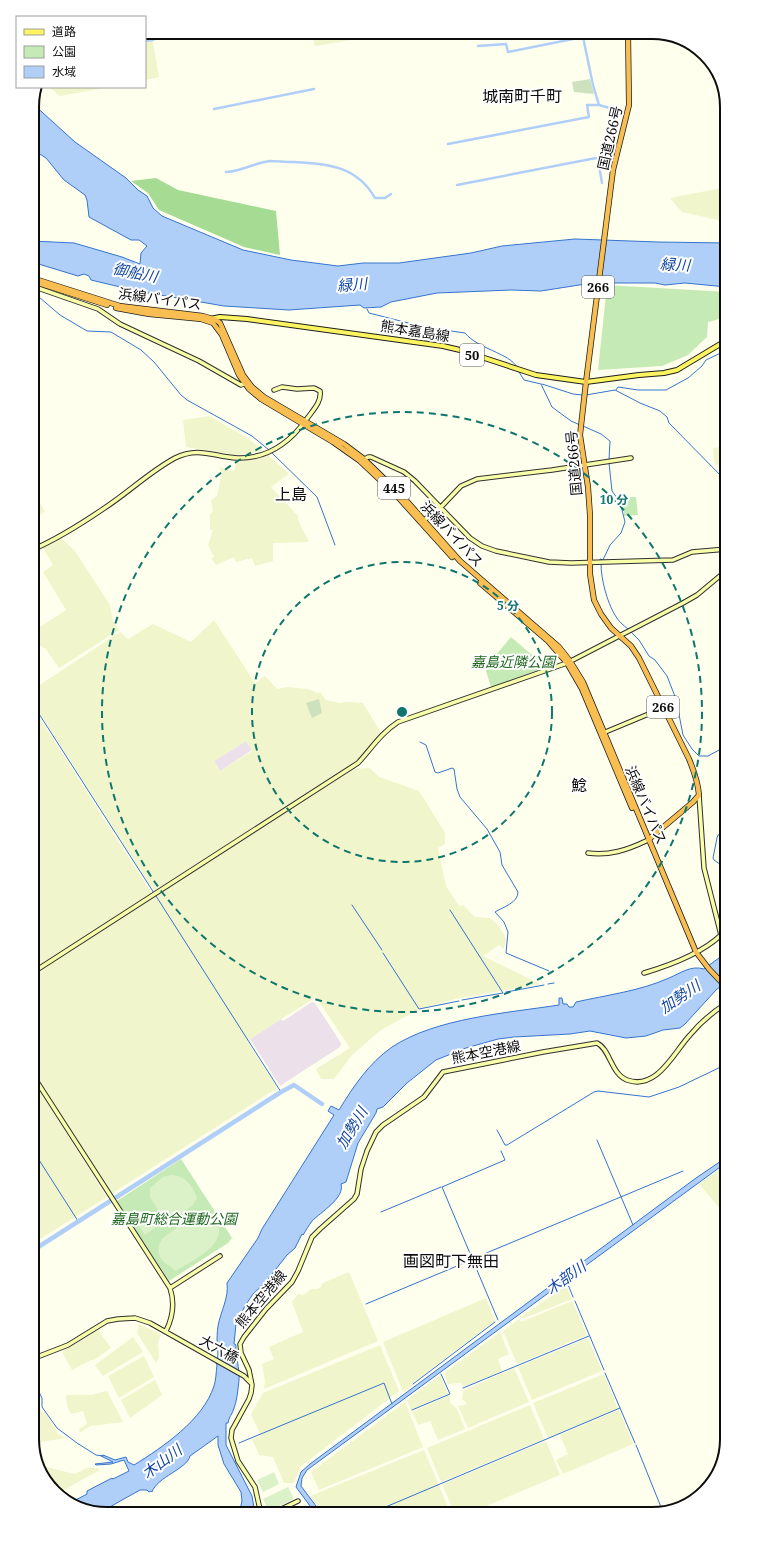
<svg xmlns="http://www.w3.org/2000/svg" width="759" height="1546" font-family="'Noto Serif','Noto Sans JP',serif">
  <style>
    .industrial { fill: #ece1eb }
    .farmland { fill: #f1f5cc; fill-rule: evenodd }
    .green { fill: #c6eab5 }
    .forest { fill: #a6db94 }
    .cemetery { fill: #cee1be }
    .pitch { fill: #dbf1c8 }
    .water { fill: #b0cff8; stroke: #3574d0 }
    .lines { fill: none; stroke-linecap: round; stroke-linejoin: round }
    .stream { stroke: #3574d0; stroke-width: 1 }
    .canal { stroke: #b0cff8; stroke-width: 2.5 }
    .river { stroke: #b0cff8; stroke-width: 4.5 }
    .secondary-casing { stroke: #2f2f2f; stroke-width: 5.5 }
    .primary-casing { stroke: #1e1e1e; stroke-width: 6 }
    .highway-casing { stroke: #1e1e1e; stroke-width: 6 }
    .secondary { stroke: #f8ffa8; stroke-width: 3.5 }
    .primary { stroke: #fcf460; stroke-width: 4 }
    .highway { stroke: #f8be52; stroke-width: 4.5 }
    .ring { fill: none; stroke: #0f766e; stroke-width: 2; stroke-dasharray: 7 5 }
    .labels { text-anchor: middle; stroke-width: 4; stroke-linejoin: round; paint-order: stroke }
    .shield { fill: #fff; stroke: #565656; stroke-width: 1 }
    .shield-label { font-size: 13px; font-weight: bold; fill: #0d0d0d }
    .street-label { font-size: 14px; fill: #0d0d0d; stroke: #fff }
    .park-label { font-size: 14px; font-style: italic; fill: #1c661c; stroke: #fff }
    .water-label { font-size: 15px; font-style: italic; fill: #1347a1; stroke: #fff }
    .quarter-label { font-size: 16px; fill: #0d0d0d; stroke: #fff }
    .rim { fill: none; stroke: #0d0d0d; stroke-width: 2 }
    .centre { fill: #0f766e; stroke: #fff; stroke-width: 2 }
    .ring-label { font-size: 12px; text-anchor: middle; font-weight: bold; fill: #0f766e; stroke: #fff; stroke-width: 4; stroke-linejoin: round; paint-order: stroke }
  </style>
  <rect width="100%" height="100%" fill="#ffffed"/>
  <path class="industrial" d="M246,741L252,750L220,771L214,761Z
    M312,1002L315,1003L341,1043L340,1047L280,1086L250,1039L281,1019L283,1021Z"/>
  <path class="farmland" d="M145,32H151L159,77L145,80Z
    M312,32H379L380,35L315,46Z
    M49,87H109L60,96Z
    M727,187V222L682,212L670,198Z
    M209,416L246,437L263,450L249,454L237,455L186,447L183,420Z
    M727,446V464L716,465L714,462L713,448Z
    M268,455L289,474L271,487L298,516V520L309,542L273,543V561L255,566L252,558L236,562L234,557L216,565L211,558L214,557L208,545L213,530H210V514L213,511L211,500L217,496L222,473L219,467L234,471L237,461L255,459Z
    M32,487L45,512L32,520Z
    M61,538L75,551L110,605L113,621L119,630L59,668L46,649L32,641V632L66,610L43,572L53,565L43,548Z
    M214,620L255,683L265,676L277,689L287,687L308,689L317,693L320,692L326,700L340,703L348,702L363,703L381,733L364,754L351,766L155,893L32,701V690L120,632L128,639L153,624L191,642ZM246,741L252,751L220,771L214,761Z
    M32,706L152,894L32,970Z
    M370,768L379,777L419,791L445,833V844L438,848L446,886L459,906L463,905L475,917L490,918L498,925L506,938L504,949L499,945L483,956L540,984L455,999L419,1009L381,1030L352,1055L334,1079H321L316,1069L350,1048L316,997L247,1041L277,1088L111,1194L32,1069V976L353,769Z
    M32,1079L107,1197L32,1244Z
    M727,1164V1217L699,1184Z
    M349,1272L378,1341L264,1389L265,1381L262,1364L274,1359L269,1347L303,1332L292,1302L298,1294L304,1295L311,1289H317L320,1288L323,1283Z
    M566,1286L572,1299L522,1319L521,1317Z
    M486,1298L495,1321L411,1384L412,1386L403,1392L383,1342Z
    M572,1301L587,1335L517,1364L503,1331L519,1319L521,1322Z
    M139,1324L161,1334L158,1343L159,1357L156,1363L137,1333Z
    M98,1330L111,1348L94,1360H91L72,1370L62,1352Z
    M500,1332L509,1354L498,1359L502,1371L463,1387L461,1383L448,1384L444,1373Z
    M133,1337L143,1352L103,1376L95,1365Z
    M588,1338L602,1371L532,1400L518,1367Z
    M380,1345L399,1391L300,1467L294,1483H284L273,1457L259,1455L252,1439L261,1436L251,1414L263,1393Z
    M144,1356L154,1377L119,1398L108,1376Z
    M514,1368L529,1402L468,1428L458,1406L466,1405V1402L462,1399L463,1391Z
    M604,1374L618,1409L548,1438L533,1403Z
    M440,1375L448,1394L411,1410L407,1400Z
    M155,1380L162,1395L130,1418L121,1400Z
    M107,1391L123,1422L91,1426L85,1429L80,1433L79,1429L87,1424L83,1411L71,1414L67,1406L66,1395H92Z
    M32,1395H36L40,1398L39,1408L48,1417L58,1434L66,1438L33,1443Z
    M450,1395V1403L457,1409L465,1429L438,1440L430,1421L418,1425L412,1412Z
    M405,1402L423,1447L319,1490L311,1472Z
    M530,1405L544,1439L441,1482L427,1448Z
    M619,1410L633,1444L563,1474L556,1460L568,1454L560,1435Z
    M546,1441L560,1475L467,1514H455L442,1484Z
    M424,1450L451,1514H324L310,1496Z
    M38,1465L75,1474L86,1468H98L100,1470L58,1493L38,1467Z"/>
  <path class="green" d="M607,285L727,292V317L708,322L707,337L688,355L662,366L598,370Z
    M623,497H636L638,515L624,516Z
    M511,637L538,660L544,668L491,687L485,668Z
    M181,1159L232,1238L228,1243L169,1281L117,1201Z"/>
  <path class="forest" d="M156,178L178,190L276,211L280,255L244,247L159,210L148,193L131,181Z"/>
  <path class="cemetery" d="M590,79L594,94L574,92L572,82Z
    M319,699L322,713L312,718L306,703Z"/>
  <path class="pitch" d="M172,1175C186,1176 192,1185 197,1198L192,1206L172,1220L173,1222L167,1223L162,1219L163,1218L150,1197V1188L163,1177Z
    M148,1216L156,1227L145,1235L137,1223Z
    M200,1216C208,1216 215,1219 218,1226C226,1246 188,1263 175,1271C171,1265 163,1264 160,1257C158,1252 158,1246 161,1241C165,1234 191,1219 200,1216Z
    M274,1472L279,1484L263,1492L257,1480Z
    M288,1487L294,1499L269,1511L263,1499Z"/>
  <path class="water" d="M32,103L75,142L126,178L138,190L147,196L153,208L162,216L243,250L291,260L338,266L363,263H399L471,253L502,246L575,239L658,242L727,243V287L685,283L665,285L655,283H592L541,291L511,290L437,293L391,302L381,307L364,308L360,305L289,310L224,306L137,291L91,280L89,276L84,274L78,276L32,262V241L74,243L122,257L140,264L141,253L147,246L139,240H131L89,217L87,200L85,195L64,180L46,158L32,149Z
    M727,952V983L717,989L685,1024L680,1028L663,1030L646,1036L626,1038L590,1031L570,1034L514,1037L498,1039L466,1048L436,1060L407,1083L383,1107L377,1109L376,1113L358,1143L346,1182L341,1184C345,1198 321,1212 312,1221C309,1225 306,1230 303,1235L302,1234L295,1248L287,1255L265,1283L253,1294L245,1306L236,1324L234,1344L236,1345C235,1356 240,1368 239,1380C238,1389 237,1402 233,1411C231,1416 229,1417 228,1423H226V1445L252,1496L255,1514H239L242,1501L241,1492L224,1464L218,1445V1436L190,1456C187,1469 157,1477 152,1492L151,1491L149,1492L147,1490H140L99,1513L68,1502L71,1501L72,1502L87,1494V1491L112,1478L113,1479L129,1471L124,1460L111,1464L96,1465L95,1464L113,1462L101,1456L103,1455L115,1460L126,1457L128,1462L134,1465C163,1447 203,1420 214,1386C216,1380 216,1373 217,1365L216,1363C216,1360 218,1357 218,1354C218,1351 216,1348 217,1345C217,1339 217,1332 218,1326C221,1310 229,1298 227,1283L258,1238L262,1229L334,1115L328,1111L331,1106L339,1110C353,1087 369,1063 392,1047C436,1018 507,1013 559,1005V998H562L563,1004H567L569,1007H573L576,1002C607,995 640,991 669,978C681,973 691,965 704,969Z
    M727,1157V1162L307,1470L302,1478L301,1486L322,1514H316L296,1487L301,1472L310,1464L696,1178Z"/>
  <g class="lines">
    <path class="stream" d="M32,291L60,315L87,331L111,332L141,350L154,362L181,395L187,400L252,436L269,450
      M367,309L369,313L424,327L465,333C478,349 509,353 517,367
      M519,372L524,380L541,384L552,407L571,421L580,425
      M542,384L573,394L582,395
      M616,390L618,387L638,390H666L688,378L702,366L706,360L727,350
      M586,395L615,390L640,403L660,411L667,417L669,423L727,482
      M583,426L601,434L610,441L609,460
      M271,452L317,497L335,545
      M600,561V559L603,560L610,545L621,533L625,522L620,502L612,491L609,463
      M601,564C601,579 607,602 615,615C618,621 623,625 628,629
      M630,631L639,640L649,656L655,660L667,676L676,699L683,735L692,749L699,756H708L721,749L727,752
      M32,703L154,893
      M420,742L426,745L435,772L438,773L452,768L454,769L457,789L460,797L487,829L500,852L502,865L518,892C518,903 503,907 495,912L504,922L508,932L506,953L549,971
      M727,782V779
      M727,869L714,860L713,858L717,838L718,835L727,832
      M156,896L281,1092
      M352,905L382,950
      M450,910L503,993L462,1000
      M383,953L419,1009L459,1001
      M548,984L554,983
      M506,992L544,985
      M497,1130L505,1145H507L594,1092L598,1091L649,1097L679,1087L727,1064
      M597,1140L633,1225
      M32,1149L78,1221
      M381,1212L441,1187
      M472,1259L683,1171
      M567,1282L573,1297
      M575,1301L604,1370
      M366,1304L469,1261
      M498,1320L442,1187L505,1160L501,1151
      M605,1373L635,1443
      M413,1384L495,1322
      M463,1388L589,1336
      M32,1389L39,1392L42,1398V1407L57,1428L77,1443L96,1455L103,1456
      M412,1410L450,1394L441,1374
      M239,1443L384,1383L392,1404
      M636,1445L663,1512
      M369,1514L620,1408"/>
    <path class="canal" d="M155,39L192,32
      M145,41L153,40
      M478,46L506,44L508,52L583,37L593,85L599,105
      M214,109L314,89
      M448,144L589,117L587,105H599L624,112
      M226,172C241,172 256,162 270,161C277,161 285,162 292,162C327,164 356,165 375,198H385L391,194
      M457,185L596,158L598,159L602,183"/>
    <path class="river" d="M32,1251L281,1092L294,1085L322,1104"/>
    <g class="secondary-casing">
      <path id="secondary" d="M32,286L98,309L120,324L199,361L241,385L247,383
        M363,460L368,457H371L404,472L415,481L470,538L482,546L496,551L549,562L571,563L673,560L692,552L727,549
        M423,521L441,507L461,486L477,479L552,470L631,458
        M32,550C57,539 81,524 103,509C128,493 149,472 175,458C199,446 214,457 237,458C267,459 290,442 306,420C312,411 322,402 320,391L314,388L297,389L282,387L274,390
        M603,733L663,708
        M588,853C609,856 627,850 646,841
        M32,973L358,763C371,749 381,733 398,722L567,663L683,603L697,595L727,570
        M644,973C671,965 701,954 721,935L704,868L699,795
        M32,1074L170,1288C175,1303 173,1317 166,1331
        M170,1288L220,1256
        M32,1359L68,1345L107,1321L118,1319L135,1318L150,1323L244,1376L251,1383
        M261,1514L255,1487L238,1461L231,1438L232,1430L249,1399L251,1393L252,1385L249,1370L241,1353L240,1344L244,1337L266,1309L292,1282L298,1271L312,1237L320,1229L354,1199L357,1194L361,1169L367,1151L376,1132L383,1125L424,1097L443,1072L543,1052L597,1043C610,1049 611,1074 627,1080C657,1091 674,1052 690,1035C700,1023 714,1011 727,1003
        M271,1514L298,1501"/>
    </g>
    <g class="primary-casing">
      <path id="primary" d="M210,319L220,317L247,319L443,346L460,350L536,375L586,382L639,375L664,373L677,370L727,340"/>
    </g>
    <g class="highway-casing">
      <path id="highway" d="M628,32L629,105L613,170L586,382L580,435L588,487L590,515V574L594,600L601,614L611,628L631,646L639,658L689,759C694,771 698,782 699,795L693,802L648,840
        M32,278L120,306L203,316L216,320L220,323L243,375L252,387L264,397L344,444L364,459L404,498L460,561L559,647L570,661L583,682L696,952L709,969L727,988
        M32,281L107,305
        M116,308L149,314L201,319L213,323L222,335L239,375L249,389L261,399L333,442L360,461L397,496L452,557
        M480,583L548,641L567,663L582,689L632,808"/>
    </g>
    <use href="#secondary" class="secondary"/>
    <use href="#primary" class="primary"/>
    <use href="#highway" class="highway"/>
  </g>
  <g class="ring">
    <circle cx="402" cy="712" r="150"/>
    <circle cx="402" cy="712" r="300"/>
  </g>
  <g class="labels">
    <g class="shield">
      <rect x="582" y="276" width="32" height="22" rx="3"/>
      <rect x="460" y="344" width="24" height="22" rx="3"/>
      <rect x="378" y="477" width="32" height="22" rx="3"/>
      <rect x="647" y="696" width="32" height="22" rx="3"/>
    </g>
    <g class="shield-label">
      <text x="598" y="292">266</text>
      <text x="472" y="360">50</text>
      <text x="394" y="493">445</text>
      <text x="663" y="712">266</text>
    </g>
    <g class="street-label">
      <text transform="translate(610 138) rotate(-77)" y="5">国道266号</text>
      <text transform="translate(160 299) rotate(8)" y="5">浜線バイパス</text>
      <text transform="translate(415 331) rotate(9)" y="5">熊本嘉島線</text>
      <text transform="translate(574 463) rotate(-95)" y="5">国道266号</text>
      <text transform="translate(452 534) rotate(47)" y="5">浜線バイパス</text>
      <text transform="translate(646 805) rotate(67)" y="5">浜線バイパス</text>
      <text transform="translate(486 1052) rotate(-11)" y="5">熊本空港線</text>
      <text transform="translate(261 1299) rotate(-50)" y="5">熊本空港線</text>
      <text transform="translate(219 1349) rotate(29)" y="5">大六橋</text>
    </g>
    <g class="park-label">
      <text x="513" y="667">嘉島近隣公園</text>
      <text x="174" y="1224">嘉島町総合運動公園</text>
    </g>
    <g class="water-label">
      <text transform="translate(675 265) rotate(3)" y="5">緑川</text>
      <text transform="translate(135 273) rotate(11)" y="5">御船川</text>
      <text transform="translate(352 285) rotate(-5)" y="5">緑川</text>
      <text transform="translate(680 997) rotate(-34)" y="5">加勢川</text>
      <text transform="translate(352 1128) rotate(-59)" y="5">加勢川</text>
      <text transform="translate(566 1278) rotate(-36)" y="5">木部川</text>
      <text transform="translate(162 1462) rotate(-37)" y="5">木山川</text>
    </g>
    <g class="quarter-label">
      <text x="522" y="102">城南町千町</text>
      <text x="291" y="500">上島</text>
      <text x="579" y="791">鯰</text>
      <text x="451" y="1267">画図町下無田</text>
    </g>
  </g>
  <path d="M0 0H759V1546H0ZM107 39H652A68 68 0 0 1 720 107V1439A68 68 0 0 1 652 1507H107A68 68 0 0 1 39 1439V107A68 68 0 0 1 107 39Z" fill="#fff" fill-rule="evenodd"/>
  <path class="rim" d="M107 39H652A68 68 0 0 1 720 107V1439A68 68 0 0 1 652 1507H107A68 68 0 0 1 39 1439V107A68 68 0 0 1 107 39Z"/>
  <circle cx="402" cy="712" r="6" class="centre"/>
  <g class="ring-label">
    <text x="614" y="504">10 分</text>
    <text x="508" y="610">5 分</text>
  </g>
  <rect x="16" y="16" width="130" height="72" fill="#ffffff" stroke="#9e9e9e"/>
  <rect x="24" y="29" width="20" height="6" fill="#fcf460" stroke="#9e9e9e"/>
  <text x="52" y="36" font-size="12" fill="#0d0d0d">道路</text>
  <rect x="24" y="46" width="20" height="12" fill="#c6eab5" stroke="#9e9e9e"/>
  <text x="52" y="56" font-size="12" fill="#0d0d0d">公園</text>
  <rect x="24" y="66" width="20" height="12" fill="#b0cff8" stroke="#9e9e9e"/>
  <text x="52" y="76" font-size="12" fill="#0d0d0d">水域</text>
</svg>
